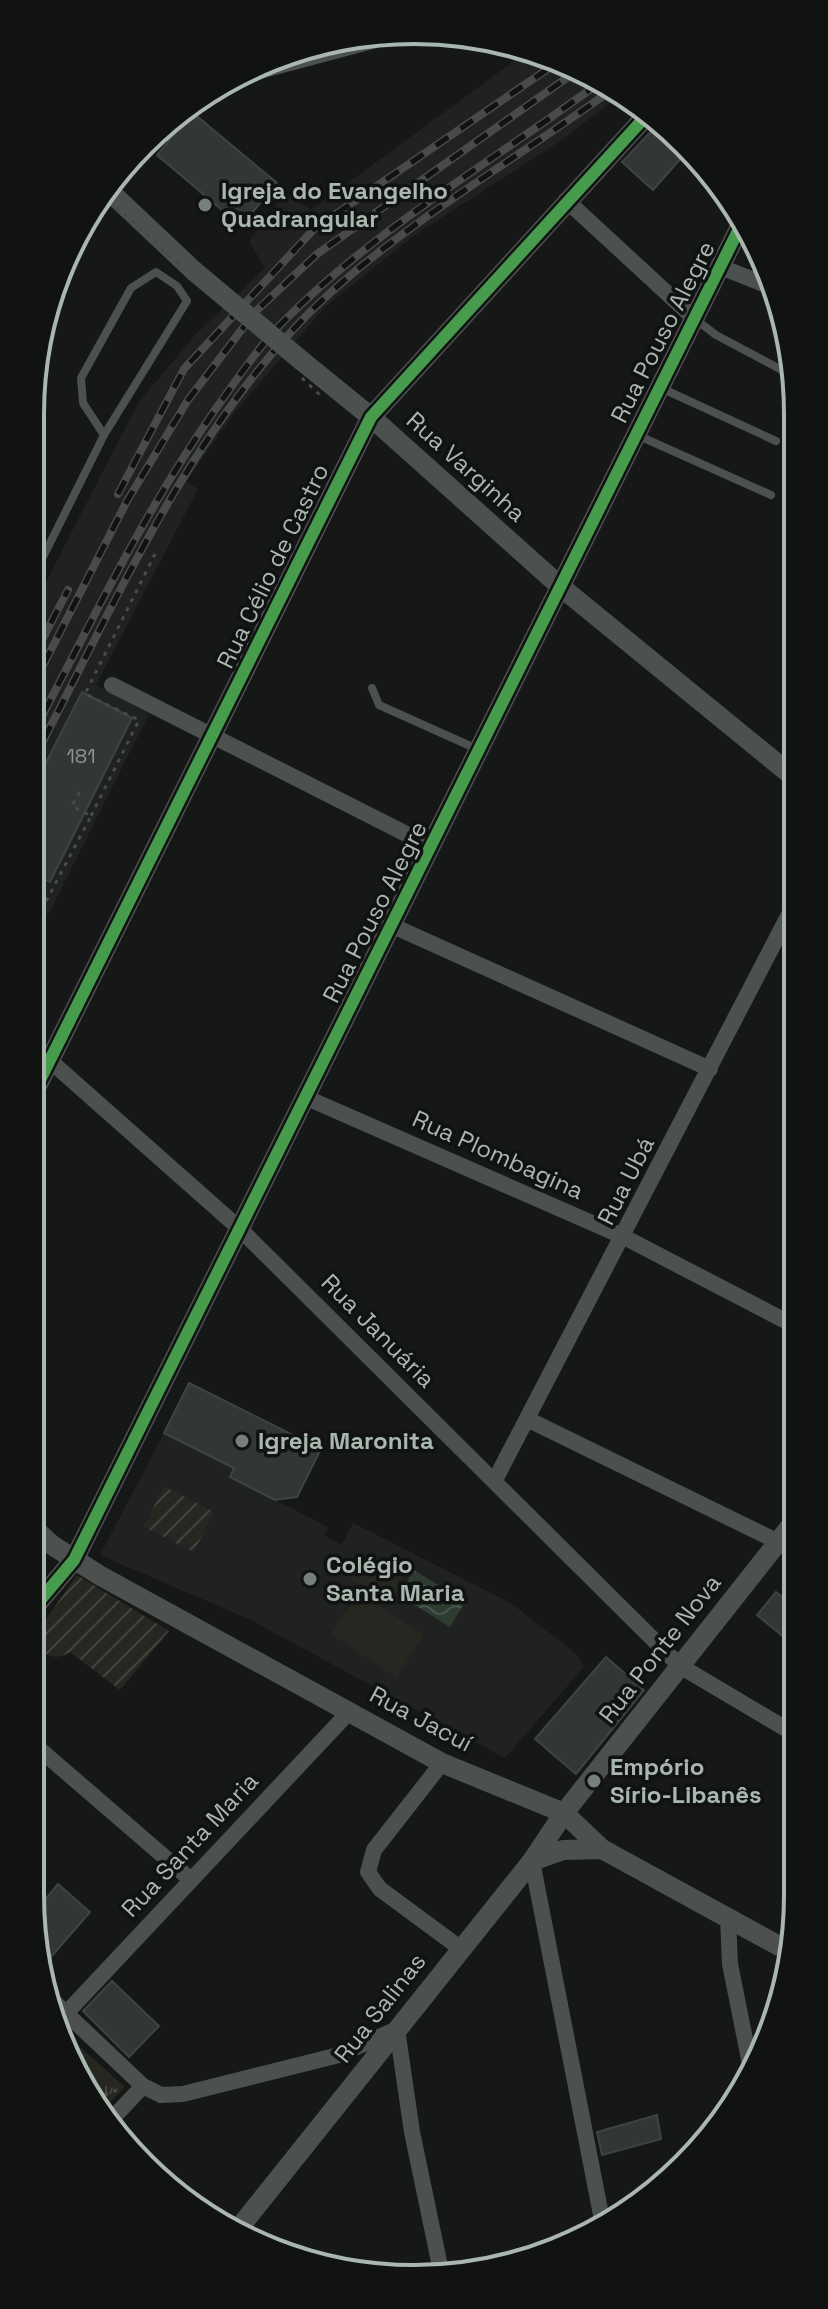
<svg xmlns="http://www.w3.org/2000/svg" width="828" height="2309" font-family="'Space Grotesk',sans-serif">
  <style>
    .built { fill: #202222 }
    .grass { fill: url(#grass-tufts) }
    .garden { fill: url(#garden-furrows) }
    .pitch { fill: #272721 }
    .water { fill: url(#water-waves) }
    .building { fill: #333636; stroke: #3f4341; stroke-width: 2 }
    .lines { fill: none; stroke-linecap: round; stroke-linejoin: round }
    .path { stroke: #484b4a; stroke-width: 3; stroke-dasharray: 4 6; stroke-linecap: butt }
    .service { stroke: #4c504e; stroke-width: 8 }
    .minor { stroke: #4c504e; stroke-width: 16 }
    .tertiary { stroke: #4c504e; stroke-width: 20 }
    .rail-casing { stroke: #484b49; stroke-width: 8 }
    .rail { stroke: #111212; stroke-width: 5; stroke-dasharray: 15; stroke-linecap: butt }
    .path-bridge { stroke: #484b4a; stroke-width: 3; stroke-dasharray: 4 6; stroke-linecap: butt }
    .tertiary-bridge { stroke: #4c504e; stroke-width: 20 }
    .cycleway-casing { stroke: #111212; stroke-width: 17 }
    .cycleway { stroke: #469c4c; stroke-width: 12 }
    .poi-dot { fill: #767f7a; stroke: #111212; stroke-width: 3 }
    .labels { text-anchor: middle; stroke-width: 7; stroke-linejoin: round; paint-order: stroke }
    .number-label { font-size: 20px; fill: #8c9791 }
    .poi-label { font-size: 24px; font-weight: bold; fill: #a9b7af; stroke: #111212; text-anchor: start }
    .street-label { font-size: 24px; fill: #a9b7af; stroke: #111212 }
    .rim { fill: none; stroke: #a9b7af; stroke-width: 4 }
  </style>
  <defs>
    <pattern id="grass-tufts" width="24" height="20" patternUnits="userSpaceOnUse" patternTransform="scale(2)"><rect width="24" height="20" fill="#272721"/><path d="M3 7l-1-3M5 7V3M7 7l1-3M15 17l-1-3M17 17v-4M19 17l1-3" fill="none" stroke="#44443f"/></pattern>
    <pattern id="garden-furrows" width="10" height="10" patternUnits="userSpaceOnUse" patternTransform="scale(2)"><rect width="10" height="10" fill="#272721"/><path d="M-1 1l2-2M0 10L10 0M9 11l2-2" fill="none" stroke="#44443f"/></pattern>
    <pattern id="water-waves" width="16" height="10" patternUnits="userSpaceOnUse" patternTransform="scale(2)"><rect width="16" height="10" fill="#2e3b31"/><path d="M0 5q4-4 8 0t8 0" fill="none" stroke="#49554c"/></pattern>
  </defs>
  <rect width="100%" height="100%" fill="#161717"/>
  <path class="built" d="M529,50L606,82L621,94L565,138L412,237L325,307L235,412L186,482L198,489L96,685L149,714L49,913L30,922V613L138,403L195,335L265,268L249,241L286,193L311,210Z
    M164,1433L234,1468L230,1477L328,1527L324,1535L342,1545L353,1523L511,1603L576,1654L584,1667L505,1758L251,1620L100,1555Z"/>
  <path class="grass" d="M63,2032L125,2087L102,2111L59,2042Z"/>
  <path class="garden" d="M164,1486L214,1512L194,1552L144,1527Z
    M77,1575L169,1631L120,1690L70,1652C53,1663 44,1653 30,1642Z"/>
  <path class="pitch" d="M356,1555L402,1577L392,1600L345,1577Z
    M359,1592L424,1635L396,1678L331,1634Z"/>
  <path class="water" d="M414,1570L465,1602L450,1627L399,1595Z"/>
  <path class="building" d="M192,112L277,183L241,226L157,155Z
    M658,124L689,149L653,190L622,162Z
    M82,692L132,718L50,882L30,872V794Z
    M189,1383L321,1449L297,1497L275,1500L230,1477L234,1468L164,1433Z
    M776,1592L797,1608V1648L757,1615Z
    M606,1657L644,1690L576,1774L535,1739Z
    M58,1884L90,1912L44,1965L34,1913Z
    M112,1981L159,2026L129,2057L83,2011Z
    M657,2115L661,2139L602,2155L597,2132Z"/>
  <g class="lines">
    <path class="path" d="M91,816L139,720L85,694L155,554
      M30,911L43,907L91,816L72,806L81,789
      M95,2099L117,2090"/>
    <path class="service" d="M215,87L407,36
      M695,319L716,335L795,377
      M661,388L776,441
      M637,435L771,495
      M30,583L104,435L187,301L177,286L156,272L131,288L81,378L83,403L104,435
      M372,688L379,705L477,749"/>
    <path class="minor" d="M566,200L694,318
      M721,267L771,287
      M112,685L432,847
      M393,926L710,1069
      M30,1043L240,1229L680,1666L798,1736
      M307,1098L624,1237L797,1327
      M527,1419L797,1551
      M495,1480L796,901
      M30,1741L190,1879
      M442,1763L374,1850L368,1872L380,1889L460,1948
      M532,1861L603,2225
      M728,1918L730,1964L751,2069
      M50,1998L143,2086L161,2095L183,2094L339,2055L397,2029L412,2132L441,2271
      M56,2024L350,1711
      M109,2122L143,2086"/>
    <path class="tertiary" d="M106,188L194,271
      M302,361L371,417L561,587L796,779
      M30,1100L371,417L647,115
      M30,1525L52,1545L99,1575L442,1763L564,1813L602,1849L790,1952
      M30,1612L74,1560L743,221
      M532,1861L563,1850L602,1849
      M235,2233L532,1861L564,1813L797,1518"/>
    <g class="rail-casing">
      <path id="rail" d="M118,494L184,369L314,229L558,62
        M37,650L68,590
        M30,691L127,501L188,400L256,311L317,254L578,70
        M30,739C89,627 144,511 217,407C238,378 259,346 284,321C378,226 497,159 603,80
        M30,766C108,618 177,456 291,332C376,238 511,164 614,88"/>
    </g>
    <use href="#rail" class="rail"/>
    <path class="path-bridge" d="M102,194L179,264
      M302,378L322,397"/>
    <path class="tertiary-bridge" d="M194,271L302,361"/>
    <g class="cycleway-casing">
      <path id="cycleway" d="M30,1100L371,417L647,115
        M30,1612L74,1560L743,221"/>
    </g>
    <use href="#cycleway" class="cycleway"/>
  </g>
  <g class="poi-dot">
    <circle cx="205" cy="205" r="8"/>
    <circle cx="242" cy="1441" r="8"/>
    <circle cx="310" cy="1579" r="8"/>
    <circle cx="594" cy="1781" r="8"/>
  </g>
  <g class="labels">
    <g class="number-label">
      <text x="81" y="763">181</text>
    </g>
    <g class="poi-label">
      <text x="221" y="199">Igreja do Evangelho<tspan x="221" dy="28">Quadrangular</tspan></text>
      <text x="258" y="1449">Igreja Maronita</text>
      <text x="326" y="1573">Colégio<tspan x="326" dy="28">Santa Maria</tspan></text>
      <text x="610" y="1775">Empório<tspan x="610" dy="28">Sírio-Libanês</tspan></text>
    </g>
    <g class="street-label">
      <text transform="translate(663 332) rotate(-63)" y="8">Rua Pouso Alegre</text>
      <text transform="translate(466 467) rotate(42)" y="8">Rua Varginha</text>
      <text transform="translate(273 566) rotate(-64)" y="8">Rua Célio de Castro</text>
      <text transform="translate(375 912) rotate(-63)" y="8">Rua Pouso Alegre</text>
      <text transform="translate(498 1155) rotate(24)" y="8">Rua Plombagina</text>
      <text transform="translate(626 1181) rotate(-63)" y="8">Rua Ubá</text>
      <text transform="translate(378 1331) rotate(45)" y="8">Rua Januária</text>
      <text transform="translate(660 1649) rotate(-52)" y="8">Rua Ponte Nova</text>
      <text transform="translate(421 1719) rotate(28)" y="8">Rua Jacuí</text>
      <text transform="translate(190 1845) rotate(-47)" y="8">Rua Santa Maria</text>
      <text transform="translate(380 2008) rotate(-52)" y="8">Rua Salinas</text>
    </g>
  </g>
  <path d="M0 0H828V2309H0ZM414 44H414A370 370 0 0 1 784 414V1895A370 370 0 0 1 414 2265H414A370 370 0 0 1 44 1895V414A370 370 0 0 1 414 44Z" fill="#111212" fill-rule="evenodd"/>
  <path class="rim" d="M414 44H414A370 370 0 0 1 784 414V1895A370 370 0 0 1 414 2265H414A370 370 0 0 1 44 1895V414A370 370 0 0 1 414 44Z"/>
</svg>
